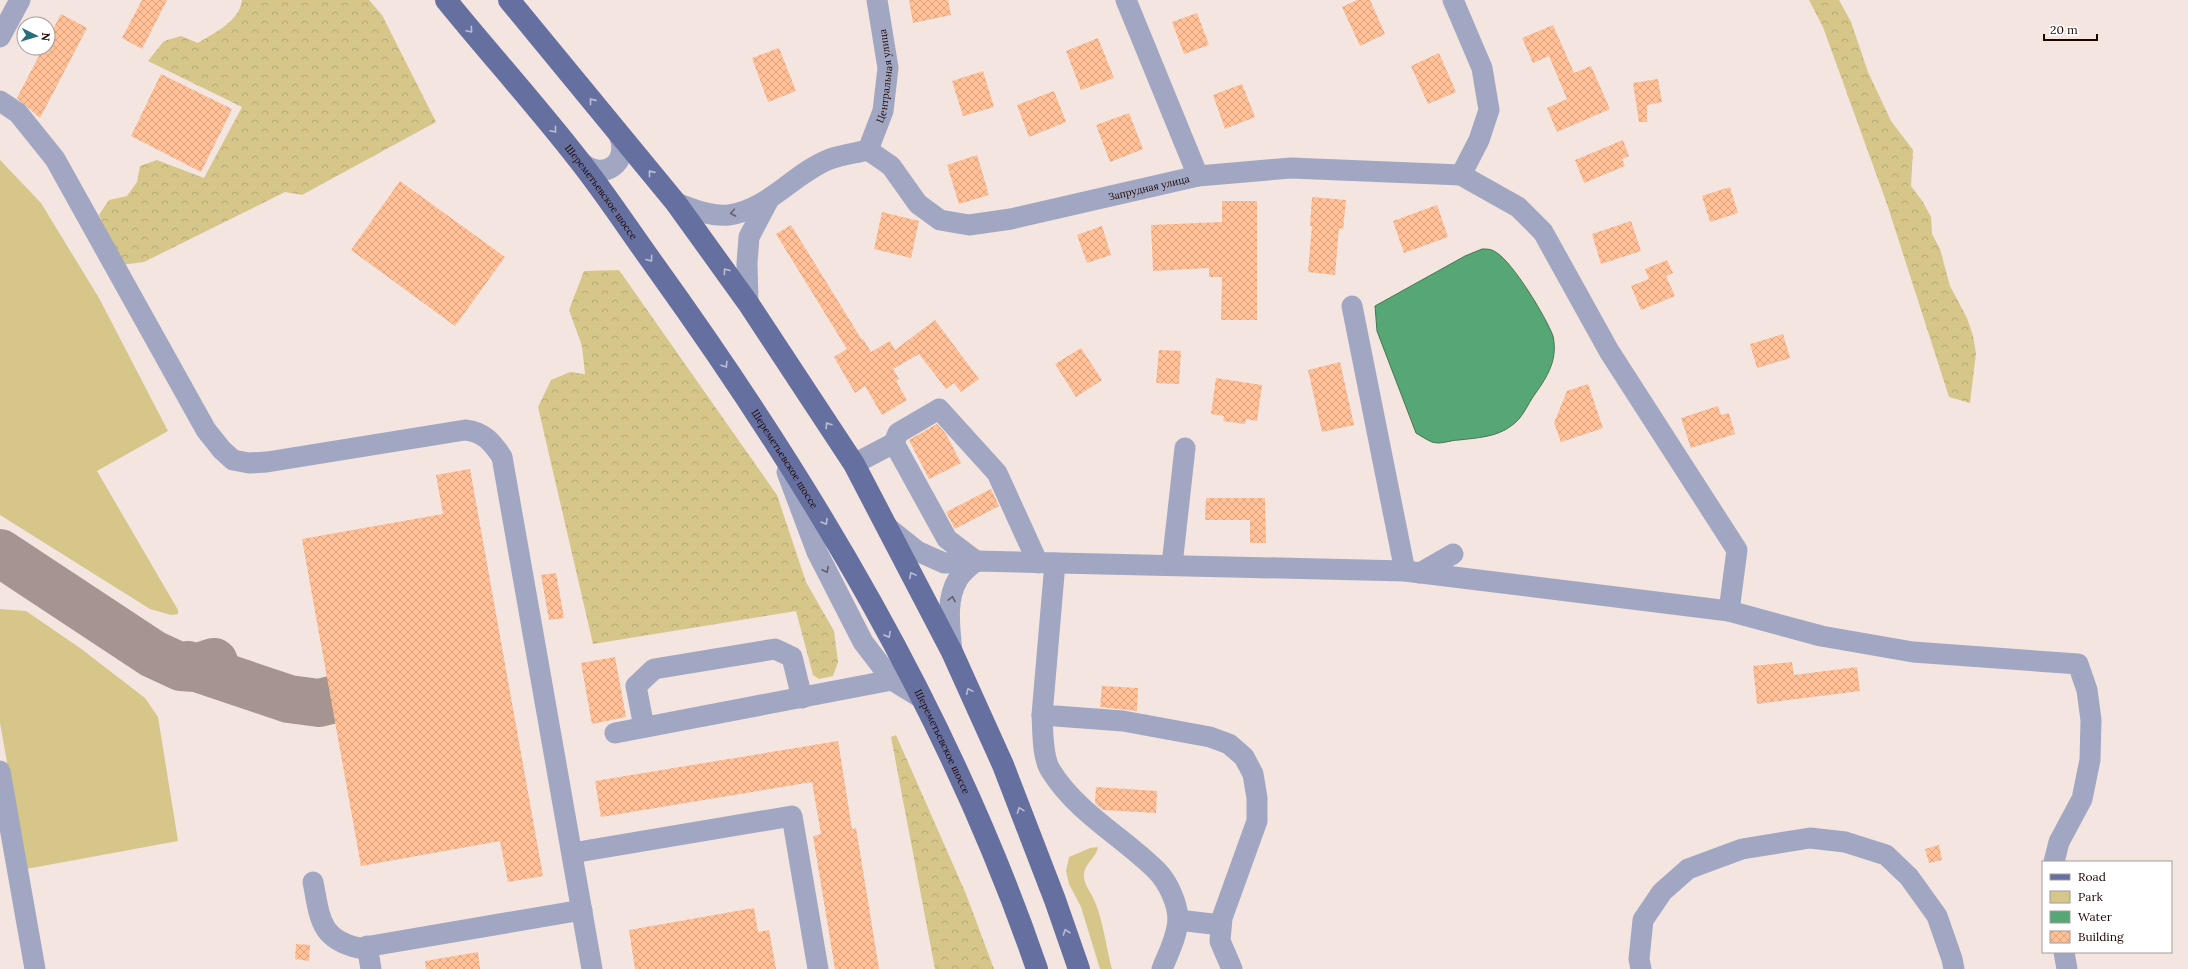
<svg xmlns="http://www.w3.org/2000/svg" width="2188" height="969" font-family="Lora,serif">
  <style>
    .green { fill: #d6c68a }
    .forest { fill: url(#forest-crowns) }
    .water { fill: #57a675; stroke: #467652 }
    .lines { fill: none; stroke-linecap: round; stroke-linejoin: round }
    .taxiway { stroke: #a69490; stroke-width: 48 }
    .building { fill: url(#building-cross-hatch) }
    .minor { stroke: #a1a7c3; stroke-width: 21 }
    .major { stroke: #656fa0; stroke-width: 22 }
    .oneway { stroke: #babed4 }
    .oneway2 { stroke: #665e6c }
    .labels { text-anchor: middle; stroke-width: 3; stroke-linejoin: round; paint-order: stroke }
    .street-label { font-size: 10px; fill: #1d0502; stroke: #fff }
  </style>
  <defs>
    <pattern id="forest-crowns" width="20" height="18" patternUnits="userSpaceOnUse"><rect width="20" height="18" fill="#d6c68a"/><path d="M2 6a3 3 0 1 1 6 0M12 15a3 3 0 1 1 6 0" fill="none" stroke="#b7a975"/></pattern>
    <pattern id="building-cross-hatch" width="8" height="8" patternUnits="userSpaceOnUse"><rect width="8" height="8" fill="#ffc097"/><path d="M0 0l8 8M0 8l8-8" fill="none" stroke="#daa480"/></pattern>
  </defs>
  <rect width="100%" height="100%" fill="#f5e5e1"/>
  <path class="green" d="M0,160L41,203L99,298L168,431L97,471L178,610V614L171,615L150,609L0,515Z
    M0,609L26,611L80,648L145,698L158,717L178,841L26,869L0,723Z
    M1098,847C1096,859 1083,864 1084,877C1085,887 1091,892 1094,900C1102,916 1107,950 1112,969H1100L1081,907L1069,884L1066,871L1069,857L1090,848Z"/>
  <path class="forest" d="M242,0H369L382,15L436,122L302,195L285,192L144,262L120,265L99,215L109,200L127,196L137,182L140,166L157,160L204,178L242,107L148,61L164,41L181,36L198,43C214,33 240,21 242,0Z
    M1809,0H1839L1851,22L1868,72L1891,121L1913,150L1911,186L1923,202L1931,217L1932,234L1940,249L1950,286L1967,318L1973,336L1976,353L1970,403L1949,397L1887,204L1823,27Z
    M619,270L777,495L806,582L834,631L838,662L833,676L819,679L813,675L796,611L593,644L538,407L551,380L570,372L585,374L582,346L569,310L584,271Z
    M896,735L966,894L994,969H935L891,737Z"/>
  <path class="water" d="M1482,249C1488,249 1492,249 1497,253C1513,263 1546,317 1553,336C1558,359 1548,376 1535,394C1527,405 1523,418 1511,426C1497,437 1476,438 1459,440C1450,440 1441,445 1432,442C1427,440 1421,436 1416,433L1377,331L1375,306L1465,256Z"/>
  <g class="lines">
    <path class="taxiway" d="M0,553L153,654L181,667L195,668L214,662
      M188,665L289,699L319,703L331,700"/>
  </g>
  <path class="building" d="M142,0H167L142,49L122,38Z
    M909,0H948L951,15L913,23Z
    M1357,0H1370L1385,34L1360,46L1342,7Z
    M1197,13L1209,45L1184,54L1172,22Z
    M61,14L87,28L40,118L17,98L43,48H48V39Z
    M1553,25L1574,73L1591,66L1610,109L1557,132L1547,108L1567,99L1549,56L1533,63L1522,38Z
    M1098,38L1114,78L1081,90L1066,51Z
    M779,48L796,91L768,102L752,58Z
    M1439,53L1456,92L1428,104L1411,66Z
    M983,71L994,107L963,116L952,81Z
    M161,74L232,109L201,172L131,136Z
    M1658,79L1662,102L1647,105V122H1639L1633,83Z
    M1242,84L1255,117L1225,129L1213,95Z
    M1054,91L1066,122L1029,137L1017,105Z
    M1129,113L1143,149L1110,162L1096,125Z
    M1623,140L1629,156L1622,159L1625,166L1584,183L1575,160Z
    M977,155L989,195L959,204L947,165Z
    M400,181L505,257L455,326L351,250Z
    M1730,187L1738,213L1710,222L1702,196Z
    M1312,197L1346,200L1343,229L1339,228L1335,275L1308,272L1312,226H1310Z
    M1222,201H1257V320H1221L1222,277H1209V268L1153,271L1151,225L1222,222Z
    M1437,205L1448,237L1404,253L1393,221Z
    M882,212L919,221L911,258L874,249Z
    M1631,221L1641,251L1601,264L1592,234Z
    M791,225L862,340L863,339L871,352L890,341L895,350L935,320L979,379L961,392L954,383L946,389L919,354L893,369L899,379L896,381L907,400L882,415L865,386L855,393L834,357L847,349L776,234Z
    M1102,226L1111,255L1087,263L1077,235Z
    M1667,260L1673,273L1666,276L1675,296L1641,310L1631,286L1649,279L1645,269Z
    M1783,334L1790,358L1757,368L1750,344Z
    M1081,348L1102,380L1076,397L1055,364Z
    M1159,350L1181,351L1179,384L1156,383Z
    M1340,362L1354,425L1322,432L1308,370Z
    M1216,378L1262,385L1257,421L1246,419L1245,424L1223,421L1224,416L1211,414Z
    M1588,384L1603,428L1561,442L1554,423L1567,391Z
    M1718,406L1721,415L1729,413L1735,434L1691,448L1681,418Z
    M937,424L946,434L961,463L929,479L909,440Z
    M470,469L543,876L508,882L500,841L361,866L302,539L443,514L436,475Z
    M991,489L999,506L955,529L946,512Z
    M1206,498H1265L1266,543H1250V520H1205Z
    M556,573L564,618L549,620L541,575Z
    M615,657L626,717L592,724L581,663Z
    M1792,662L1794,675L1857,667L1860,691L1757,704L1753,666Z
    M1102,686L1138,688L1137,711L1100,707Z
    M838,741L852,829L856,828L879,969H835L813,836L821,834L812,782L601,817L595,781Z
    M1096,787L1157,791L1156,813L1103,810L1095,803Z
    M1939,845L1942,860L1929,863L1925,849Z
    M754,908L758,932L769,930L776,969H635L629,930Z
    M296,944L310,945L309,961L295,959Z
    M478,952L480,969H426L425,961Z"/>
  <g class="lines">
    <g class="minor">
      <path d="M1126,0L1198,176"/>
      <path d="M1453,0L1482,68L1489,110L1479,140L1461,175"/>
      <path d="M0,37L20,0"/>
      <path d="M0,101L18,113L55,159L206,430L222,450L233,460L249,463L267,462L465,430C484,432 492,442 502,457L592,969"/>
      <path id="s1" d="M868,150L891,166L918,204L940,220L969,225L1011,219L1198,176L1291,168L1461,175L1518,207L1543,232L1609,351L1737,550L1729,611"/>
      <path id="s2" d="M868,150L883,111L888,68L877,0"/>
      <path d="M578,159C602,185 634,162 617,131"/>
      <path d="M676,203C693,209 711,217 729,215C768,210 794,173 830,159C842,155 856,153 868,150"/>
      <path d="M748,303L747,263L749,237L769,199"/>
      <path d="M1352,306L1405,571"/>
      <path d="M894,443L898,433L939,409L997,473L1038,563"/>
      <path d="M854,464L894,443L947,539L976,561"/>
      <path d="M787,472L817,552L863,642L892,680L923,699"/>
      <path d="M887,527L917,551L944,563L976,561L1405,571L1729,611L1821,636L1913,652L2078,664L2087,690L2091,720L2090,760L2082,799L2059,842L2054,862"/>
      <path d="M1055,563L1042,715L1123,721L1210,737L1229,744L1244,757L1253,774L1257,798V821L1222,918L1220,941L1232,969"/>
      <path d="M1172,565L1185,448"/>
      <path d="M1420,573L1453,554"/>
      <path d="M952,652C950,629 945,600 958,579C962,572 970,566 976,561"/>
      <path d="M1042,715C1043,731 1042,758 1051,771C1077,813 1123,837 1157,871C1168,882 1178,904 1178,920C1177,937 1168,954 1162,969"/>
      <path d="M644,727L636,686L654,669L775,649L792,657L802,698"/>
      <path d="M615,733L892,680"/>
      <path d="M0,771L35,969"/>
      <path d="M572,853L792,816L818,969"/>
      <path d="M313,882C320,917 319,939 359,948L582,910"/>
      <path d="M1178,920L1221,925"/>
      <path d="M367,946L371,969"/>
      <path d="M2064,952L2067,969"/>
      <path d="M1641,969L1639,959L1643,920L1662,892L1688,869L1742,849L1810,838L1845,842L1886,855L1909,877L1937,916L1952,959L1954,969"/>
    </g>
    <g class="major">
      <path id="s3" d="M446,0C489,53 536,105 578,159C605,193 629,230 655,266C811,483 950,715 1037,969"/>
      <path d="M509,0L676,203L748,303L854,464L952,652L1003,765L1055,900L1079,969"/>
    </g>
  </g>
  <defs><path id="oneway-chevron" d="M-2-3.5L2.5 0L-2 3.5" fill="none" stroke-width="1.6" stroke-linecap="round" stroke-linejoin="round"/></defs>
  <g class="oneway">
    <use href="#oneway-chevron" transform="translate(470 30) rotate(50)"/>
    <use href="#oneway-chevron" transform="translate(592 101) rotate(-129)"/>
    <use href="#oneway-chevron" transform="translate(554 130) rotate(50)"/>
    <use href="#oneway-chevron" transform="translate(651 173) rotate(-129)"/>
    <use href="#oneway-chevron" transform="translate(650 259) rotate(54)"/>
    <use href="#oneway-chevron" transform="translate(726 271) rotate(-126)"/>
    <use href="#oneway-chevron" transform="translate(725 365) rotate(57)"/>
    <use href="#oneway-chevron" transform="translate(828 425) rotate(-123)"/>
    <use href="#oneway-chevron" transform="translate(825 522) rotate(60)"/>
    <use href="#oneway-chevron" transform="translate(912 575) rotate(-118)"/>
    <use href="#oneway-chevron" transform="translate(888 635) rotate(61)"/>
    <use href="#oneway-chevron" transform="translate(969 691) rotate(-114)"/>
    <use href="#oneway-chevron" transform="translate(1020 810) rotate(-111)"/>
    <use href="#oneway-chevron" transform="translate(1066 932) rotate(-109)"/>
  </g>
  <g class="oneway2">
    <use href="#oneway-chevron" transform="translate(733 213) rotate(169)"/>
    <use href="#oneway-chevron" transform="translate(826 570) rotate(63)"/>
    <use href="#oneway-chevron" transform="translate(952 599) rotate(-78)"/>
  </g>
  <g class="labels">
    <g class="street-label">
      <text dy="4" stroke="none"><textPath href="#s2" startOffset="77">Центральная улица</textPath></text>
      <text dy="4" stroke="none"><textPath href="#s1" startOffset="315">Запрудная улица</textPath></text>
      <text dy="4" stroke="none"><textPath href="#s3" startOffset="247">Шереметьевское шоссе</textPath></text>
      <text dy="4" stroke="none"><textPath href="#s3" startOffset="571">Шереметьевское шоссе</textPath></text>
      <text dy="4" stroke="none"><textPath href="#s3" startOffset="895">Шереметьевское шоссе</textPath></text>
    </g>
  </g>
  <rect x="2042" y="861" width="130" height="92" fill="#ffffff" stroke="#a59b9a"/>
  <rect x="2050" y="874" width="20" height="6" fill="#656fa0" stroke="#a59b9a"/>
  <text x="2078" y="881" font-size="12" fill="#1d0502">Road</text>
  <rect x="2050" y="891" width="20" height="12" fill="#d6c68a" stroke="#a59b9a"/>
  <text x="2078" y="901" font-size="12" fill="#1d0502">Park</text>
  <rect x="2050" y="911" width="20" height="12" fill="#57a675" stroke="#a59b9a"/>
  <text x="2078" y="921" font-size="12" fill="#1d0502">Water</text>
  <rect x="2050" y="931" width="20" height="12" fill="url(#building-cross-hatch)" stroke="#a59b9a"/>
  <text x="2078" y="941" font-size="12" fill="#1d0502">Building</text>
  <g transform="translate(36 36) rotate(95)"><circle r="19" fill="#ffffff" stroke="#a59b9a"/>
  <path d="M0-3L7 15L0 10L-7 15Z" fill="#286d7c"/>
  <text y="-6" font-size="11" font-weight="bold" text-anchor="middle" fill="#1d0502">N</text>
  </g>
  <path d="M2044 34v6h53v-6" fill="none" stroke="#1d0502" stroke-width="2"/>
  <text x="2050" y="34" font-size="12" fill="#1d0502" stroke="#ffffff" stroke-width="3" paint-order="stroke">20 m</text>
</svg>
